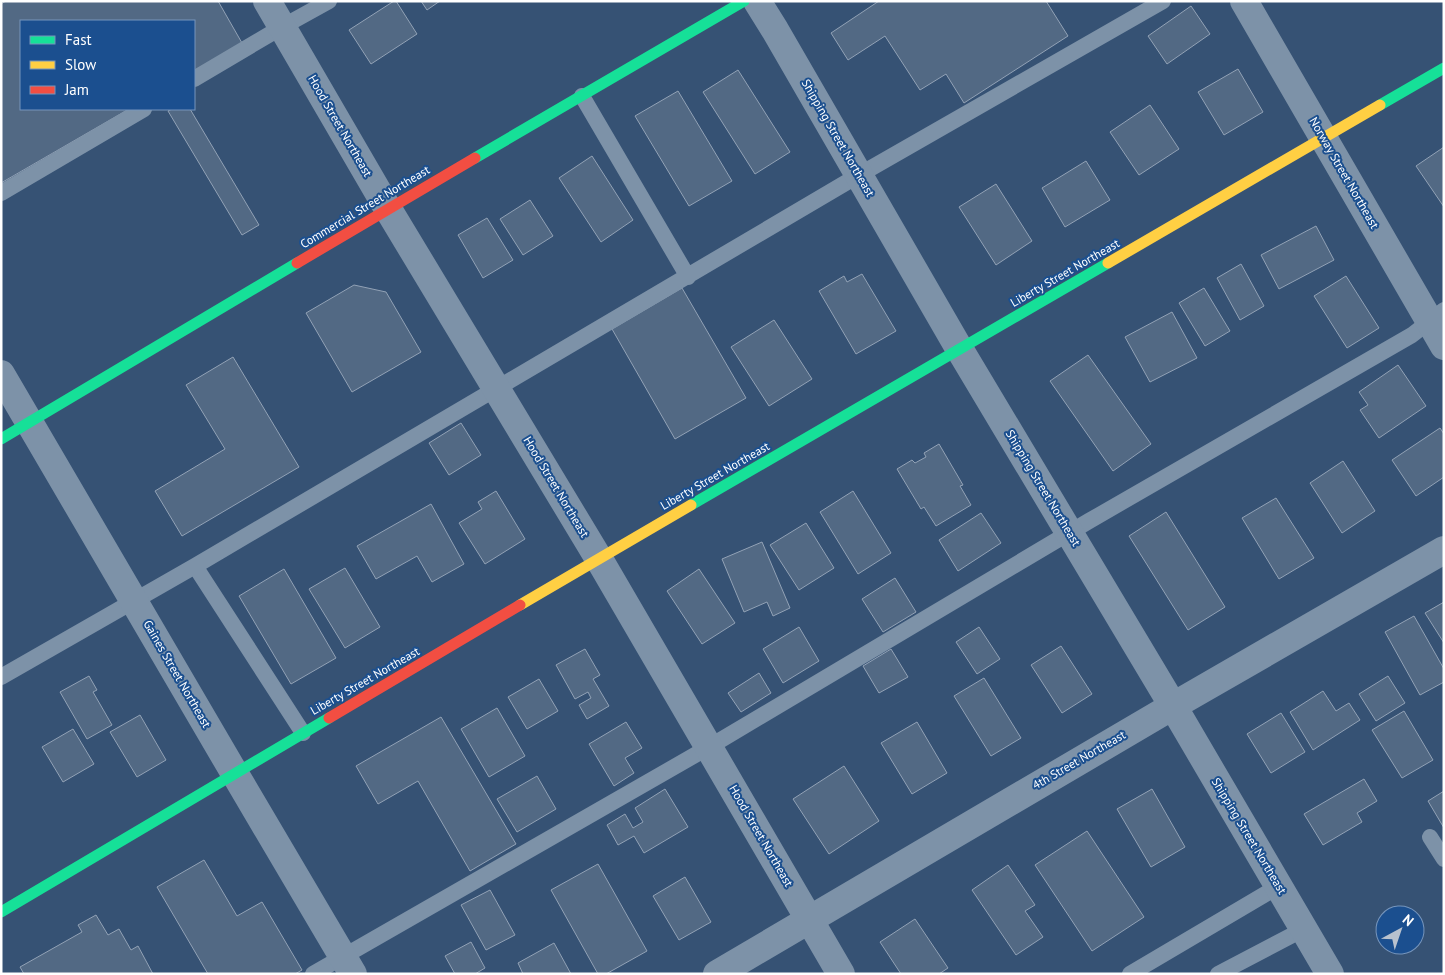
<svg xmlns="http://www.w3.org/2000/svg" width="1445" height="975" font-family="'PT Sans',sans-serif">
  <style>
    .building { fill: #526984; stroke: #92a2b6 }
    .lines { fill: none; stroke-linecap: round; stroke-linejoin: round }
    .lane { stroke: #7d92a8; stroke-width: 16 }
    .street { stroke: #7d92a8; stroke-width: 28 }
    .fast { stroke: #16e098; stroke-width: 11 }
    .slow { stroke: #ffcf43; stroke-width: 11 }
    .jam { stroke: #f24e42; stroke-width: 11 }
    .labels { text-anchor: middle; stroke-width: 4; stroke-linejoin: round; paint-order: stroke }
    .street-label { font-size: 12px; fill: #fff; stroke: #1b4f8f }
  </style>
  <rect width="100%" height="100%" fill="#365274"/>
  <path class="building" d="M6,1H218L242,43L194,71V21H21V109H129L1,183V4Z
    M394,1H396L417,34L371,64L349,30Z
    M421,1H440L427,10Z
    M879,1H1046L1068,36L964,103L946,74L920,90L885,36L848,60L831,33Z
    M1191,6L1210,34L1167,64L1148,36Z
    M1238,69L1263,112L1224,135L1198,92Z
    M738,70L790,152L755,174L703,92Z
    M678,91L732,181L689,206L635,116Z
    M1150,105L1179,149L1139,175L1110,132Z
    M172,109H190L259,225L242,235L168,111Z
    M1444,147V207L1416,166Z
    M592,156L633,220L601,242L559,178Z
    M1086,161L1110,200L1065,227L1042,188Z
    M996,184L1032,241L996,265L959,207Z
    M530,200L553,236L523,255L500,219Z
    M487,218L513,260L483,278L458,235Z
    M1316,226L1334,260L1279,289L1261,255Z
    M1241,264L1264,306L1240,320L1217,278Z
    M862,274L896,331L856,354L819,291L844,276L847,282Z
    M1346,276L1379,328L1347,348L1314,296Z
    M354,285L386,292L421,352L352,392L306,313Z
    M682,288L746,398L675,439L612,329Z
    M1204,288L1230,331L1205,346L1179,303Z
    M1172,312L1197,358L1150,382L1125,337Z
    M774,320L812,379L769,406L731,347Z
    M1088,355L1151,444L1113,471L1050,381Z
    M233,357L299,467L182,536L155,491L225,449L186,385Z
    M1398,365L1426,406L1379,438L1360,410L1368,405L1359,392Z
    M461,423L481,455L449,475L429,443Z
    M1440,428L1444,434V477L1416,496L1392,460Z
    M939,444L963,485L960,486L971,505L936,526L924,507L921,509L897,469L912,460L915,463L926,457L924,453Z
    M1343,461L1375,511L1342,533L1310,483Z
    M496,491L525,539L485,564L459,523L482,509L478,502Z
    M853,491L891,553L858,574L820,512Z
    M1276,498L1314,558L1279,579L1242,518Z
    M431,504L464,564L432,582L417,556L376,579L357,546Z
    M1166,512L1225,607L1188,630L1129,536Z
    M981,513L1001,543L958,571L939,540Z
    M806,523L834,568L799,590L770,545Z
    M762,542L790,608L773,616L767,602L744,612L722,559Z
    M345,568L380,627L345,648L309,589Z
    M284,569L336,658L291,684L239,596Z
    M699,569L735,623L702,644L667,591Z
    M895,578L916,612L883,632L862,599Z
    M1444,602V643L1425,613Z
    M1414,616L1444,669V682L1420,695L1385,632Z
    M799,627L819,661L783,683L763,649Z
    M979,627L1000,659L977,674L956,642Z
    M1061,646L1092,694L1062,713L1031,665Z
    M585,649L600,675L593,679L609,706L587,719L579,705L591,698L588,692L575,699L556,665Z
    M891,649L908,677L879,693L863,666Z
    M759,673L771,693L741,712L728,693Z
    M89,676L97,690L93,692L112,725L87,739L60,692Z
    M1388,676L1405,703L1376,721L1359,694Z
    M984,678L1021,738L991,756L954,696Z
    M539,679L558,711L527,729L508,697Z
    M1323,691L1336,711L1349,703L1360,720L1313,750L1290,712Z
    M497,708L525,756L489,777L461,729Z
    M1404,711L1433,760L1402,778L1372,730Z
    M1281,713L1305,752L1271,773L1247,734Z
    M140,715L166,760L137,777L110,732Z
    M441,717L516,844L470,871L418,781L378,804L356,766Z
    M626,722L642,748L625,758L634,773L614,786L589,744Z
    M917,722L947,773L912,794L881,743Z
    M73,729L94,764L63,782L42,747Z
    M844,766L879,821L829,854L793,799Z
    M537,776L556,809L517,832L497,799Z
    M1364,779L1377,801L1357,813L1362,822L1323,845L1304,814Z
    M665,789L688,827L644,853L634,836L618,845L607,825L625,814L633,828L643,822L635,808Z
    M1152,789L1185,847L1151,867L1117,809Z
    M1444,791V828L1428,801Z
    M1087,831L1144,917L1092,951L1035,865Z
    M204,860L237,916L262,902L302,970L295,974H208L157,887Z
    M598,864L647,951L606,974H598L551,890Z
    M1008,865L1035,905L1025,911L1043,937L1016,955L972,890Z
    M685,877L711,922L679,940L653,896Z
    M490,890L515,935L486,950L461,905Z
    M96,915L108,935L119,929L131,950L138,946L153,974H24L20,967L82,932L78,925Z
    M915,919L948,968L939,974H901L880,942Z
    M471,942L485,968L475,974H455L445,956Z
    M554,943L571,974H523L518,963Z"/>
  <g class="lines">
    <path class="lane" d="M194,79L282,27L329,1
      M582,96L688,277
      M1,193L144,109
      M195,566L303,733
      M1,677L195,566L859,175L1163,1
      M1430,837L1444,859
      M313,974L709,747L1089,521L1412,335L1444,310
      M1130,974L1279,886
      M1218,974L1304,929"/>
    <path class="street" d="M267,1L388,209L599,559L841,974
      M757,1L775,30L960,350L1173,706L1330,974
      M1244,1L1444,346
      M1,374L235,774L353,974
      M717,974L1173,706L1444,550"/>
    <path class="fast" d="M1380,105L1444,68
      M475,158L744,1
      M1,439L297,263
      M691,505L1108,263
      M1,912L329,718"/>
    <path class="slow" d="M1108,263L1380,105
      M520,605L691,505"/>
    <path class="jam" d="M297,263L475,158
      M329,718L520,605"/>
  </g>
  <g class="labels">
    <g class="street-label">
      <text transform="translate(340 126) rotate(60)" y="4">Hood Street Northeast</text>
      <text transform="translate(838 138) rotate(60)" y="4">Shipping Street Northeast</text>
      <text transform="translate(1344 173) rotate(60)" y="4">Norway Street Northeast</text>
      <text transform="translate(365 207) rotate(-31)" y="4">Commercial Street Northeast</text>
      <text transform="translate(1065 273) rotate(-30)" y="4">Liberty Street Northeast</text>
      <text transform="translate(715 476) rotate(-30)" y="4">Liberty Street Northeast</text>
      <text transform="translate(556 487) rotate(59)" y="4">Hood Street Northeast</text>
      <text transform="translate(1043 488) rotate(59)" y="4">Shipping Street Northeast</text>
      <text transform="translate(177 674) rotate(60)" y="4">Gaines Street Northeast</text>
      <text transform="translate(365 681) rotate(-30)" y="4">Liberty Street Northeast</text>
      <text transform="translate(1079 760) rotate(-30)" y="4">4th Street Northeast</text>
      <text transform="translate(761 836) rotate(60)" y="4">Hood Street Northeast</text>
      <text transform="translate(1249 836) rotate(59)" y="4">Shipping Street Northeast</text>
    </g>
  </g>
  <rect width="1445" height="975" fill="none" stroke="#ffffff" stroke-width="5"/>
  <rect x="20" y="20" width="175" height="90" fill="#1b4f8f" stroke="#7695bc"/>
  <rect x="30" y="36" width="25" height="8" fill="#16e098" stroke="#7695bc"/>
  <text x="65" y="45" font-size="15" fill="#ffffff">Fast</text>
  <rect x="30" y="61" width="25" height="8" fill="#ffcf43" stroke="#7695bc"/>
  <text x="65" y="70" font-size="15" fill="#ffffff">Slow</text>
  <rect x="30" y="86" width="25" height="8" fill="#f24e42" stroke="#7695bc"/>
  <text x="65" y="95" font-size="15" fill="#ffffff">Jam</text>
  <g transform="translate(1400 930) rotate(40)"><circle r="24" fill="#1b4f8f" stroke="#7695bc"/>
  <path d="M0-4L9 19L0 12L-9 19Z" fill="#b9c2ce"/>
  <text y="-8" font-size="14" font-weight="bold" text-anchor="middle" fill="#ffffff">N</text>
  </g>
</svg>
